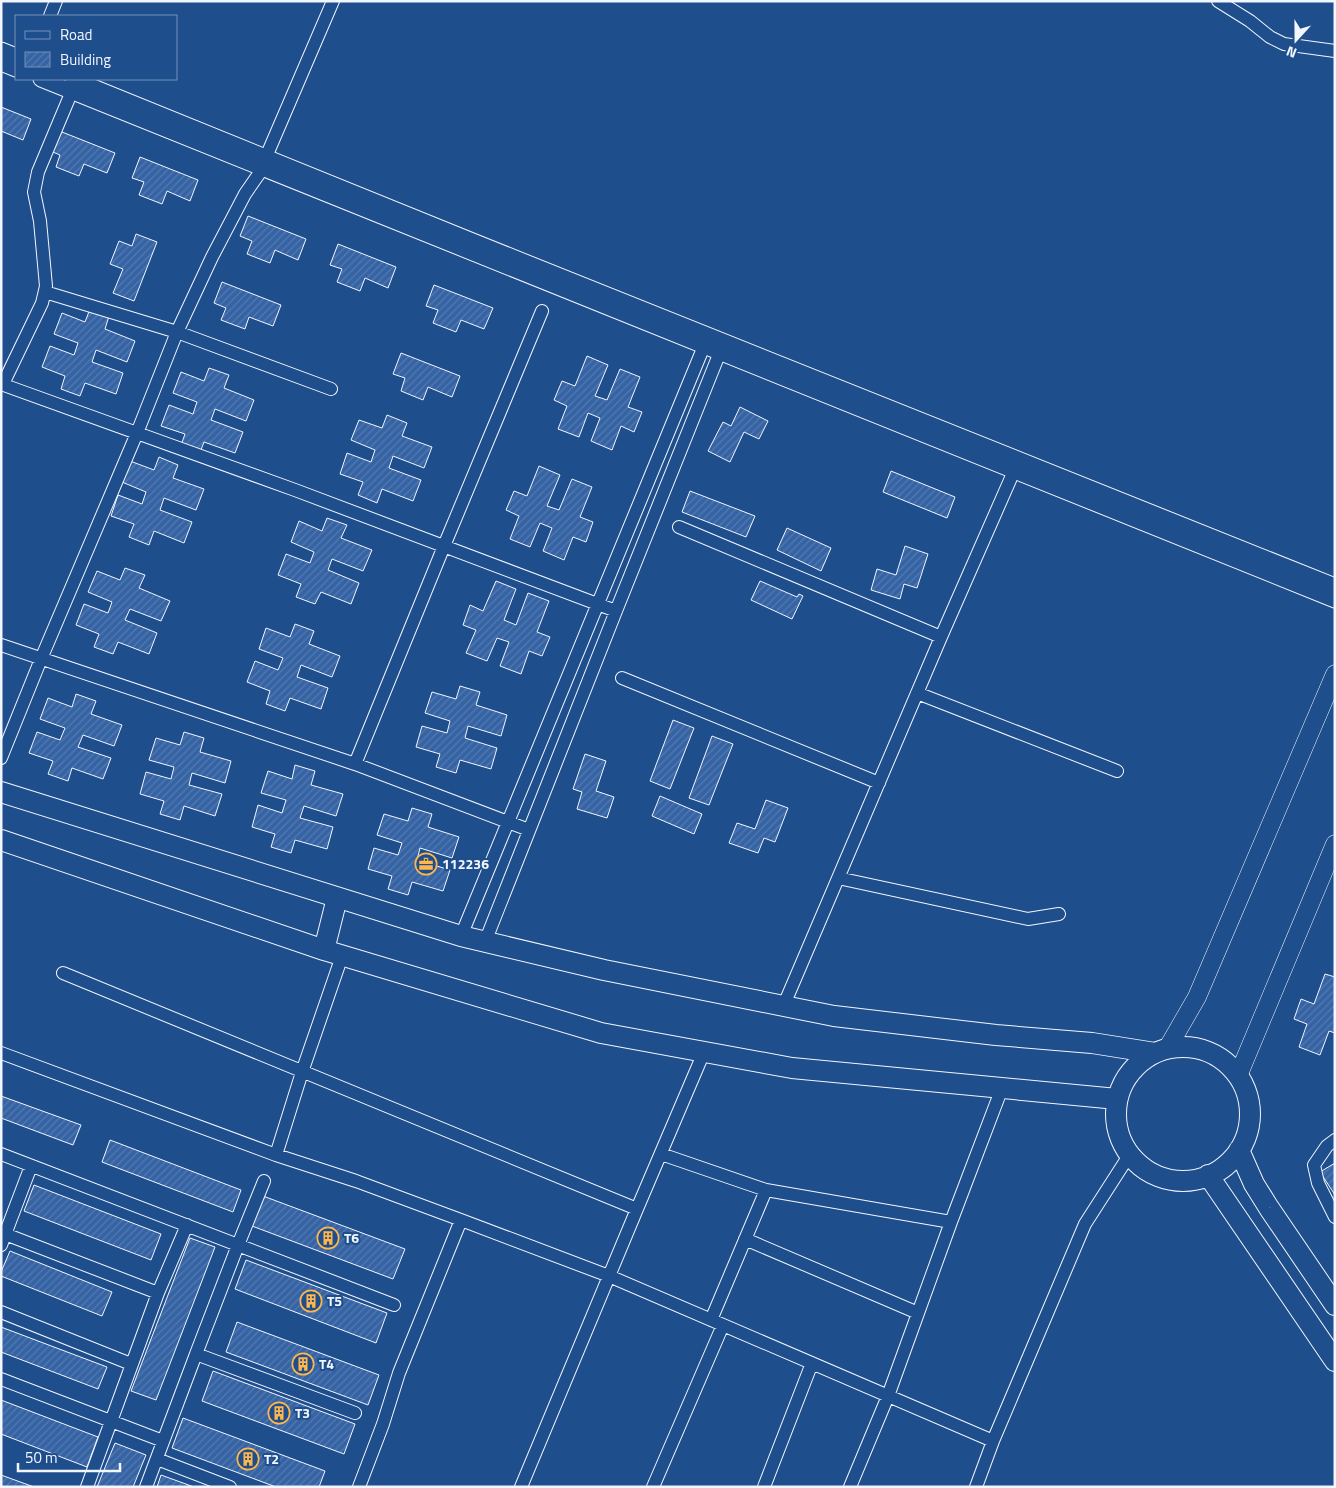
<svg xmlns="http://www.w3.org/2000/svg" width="1336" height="1488" font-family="'Titillium Web',sans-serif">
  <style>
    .building { fill: url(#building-hatch); stroke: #f2f6ff }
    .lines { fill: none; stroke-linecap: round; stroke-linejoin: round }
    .minor-casing { stroke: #f2f6ff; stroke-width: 14 }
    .tertiary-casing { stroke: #f2f6ff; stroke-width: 17 }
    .secondary-casing { stroke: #f2f6ff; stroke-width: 19 }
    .primary-casing { stroke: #f2f6ff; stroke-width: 22 }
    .minor { stroke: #1f4e8c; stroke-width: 12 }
    .tertiary { stroke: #1f4e8c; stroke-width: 15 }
    .secondary { stroke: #1f4e8c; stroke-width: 18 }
    .primary { stroke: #1f4e8c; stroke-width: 20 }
    .labels { text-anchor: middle; stroke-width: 4; stroke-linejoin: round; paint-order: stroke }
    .poi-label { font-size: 14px; font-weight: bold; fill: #f2f6ff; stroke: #1f4e8c; text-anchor: start }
  </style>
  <defs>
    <pattern id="building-hatch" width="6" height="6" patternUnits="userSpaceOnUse" patternTransform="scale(1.25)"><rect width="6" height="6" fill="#3563a3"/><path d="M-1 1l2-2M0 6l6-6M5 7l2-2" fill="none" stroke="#537ab1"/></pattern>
  </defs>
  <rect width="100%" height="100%" fill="#1f4e8c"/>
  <path class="building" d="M1,107L31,119L23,140L1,131Z
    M57,130L115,153L107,173L84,164L79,176L56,167L60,155L48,150Z
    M140,157L198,180L190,201L167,191L162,204L139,195L144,182L132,178Z
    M248,216L306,239L298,260L275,250L270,263L247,254L252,241L240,236Z
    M136,234L157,242L134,301L113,293L123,269L110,264L119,241L132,246Z
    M338,244L396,267L388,288L365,278L360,291L337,282L342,269L330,265Z
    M222,282L281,305L273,326L249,317L245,329L221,320L226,308L214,303Z
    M434,285L493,308L484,329L461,320L456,332L433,323L438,310L426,306Z
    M90,309L109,316L105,329L135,341L127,362L96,350L92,362L123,373L116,394L85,383L80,396L61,389L65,376L42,367L50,346L74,355L78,343L54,334L62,313L85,322Z
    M401,353L460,376L452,397L428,387L423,400L401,391L405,378L393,374Z
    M587,356L608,365L595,396L607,400L620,369L640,377L628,407L642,412L634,432L621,426L612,450L591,441L600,418L588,413L579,437L558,429L567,406L554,400L562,381L575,386Z
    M209,368L229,375L224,388L254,400L246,421L215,409L211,420L243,432L235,453L204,442L199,455L180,448L185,434L161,426L169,405L193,414L197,402L173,393L181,372L204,381Z
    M740,407L768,421L759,439L744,432L730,462L708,451L723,422L731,426Z
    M387,415L407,423L402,436L432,447L424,468L393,456L389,468L421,480L413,501L382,489L377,503L358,495L363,482L340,474L347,453L371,462L375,450L351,440L359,420L382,428Z
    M159,457L178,465L173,478L204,489L196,510L164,498L160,510L192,522L184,543L154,531L149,545L129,537L134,524L111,516L118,495L142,504L146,492L122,482L130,461L154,470Z
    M539,466L560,475L547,506L559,510L572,479L592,487L580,517L593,522L586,542L573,537L564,560L543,551L552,528L540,523L530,547L510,539L519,516L506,510L514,491L527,496Z
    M891,471L955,497L947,518L883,492Z
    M690,491L755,516L746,537L682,512Z
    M327,518L347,525L341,538L372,550L363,571L332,559L328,570L359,583L351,604L321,592L315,604L296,597L301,584L278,575L286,554L310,563L314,552L291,542L299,521L322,531Z
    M787,528L831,548L821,571L777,550Z
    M905,546L928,554L917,588L904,584L900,599L871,590L877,569L896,575Z
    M125,568L145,575L139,588L170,601L161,621L130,609L125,620L157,633L149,654L118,642L113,654L94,647L99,634L76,625L84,604L108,613L112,602L88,592L97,571L120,580Z
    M496,581L516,589L504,620L516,625L528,593L549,601L537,632L550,637L542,656L529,651L521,674L500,666L509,642L497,638L487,661L466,653L476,630L463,625L470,605L483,611Z
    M760,581L797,597L799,594L803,596L792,619L751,600Z
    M295,624L314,631L309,644L340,656L332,677L301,665L297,677L328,688L321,709L290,698L285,711L266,704L270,691L247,682L255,661L278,670L283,658L259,649L266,628L290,637Z
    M460,686L480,692L476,705L507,715L501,736L468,726L465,738L497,748L491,769L460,760L456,773L436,767L440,754L416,747L422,726L447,733L450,721L425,713L432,692L456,699Z
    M76,694L96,701L91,714L122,725L114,746L83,735L78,747L111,758L103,779L72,768L68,781L48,774L53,761L29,753L37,732L60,740L65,728L40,719L48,698L72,707Z
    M673,720L694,728L670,789L650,781Z
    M184,732L204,738L200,752L231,761L225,783L192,773L189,785L222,794L215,816L184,806L180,820L160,814L164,801L140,794L146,772L171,779L174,767L149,760L156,738L180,745Z
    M712,736L733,744L709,805L689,798Z
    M585,754L606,761L596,791L614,797L607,818L577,809L582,792L573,789Z
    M295,765L315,771L311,785L343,794L336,816L304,806L300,818L333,827L327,849L295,840L291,853L271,847L275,834L252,827L258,805L282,813L286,800L261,793L268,771L292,779Z
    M660,796L702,814L694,834L652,816Z
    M766,800L788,808L775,842L764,838L758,853L729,843L737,823L755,829Z
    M412,808L432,814L428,827L459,837L452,858L420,848L417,860L450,870L443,891L412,882L408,895L388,889L392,876L368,869L374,848L398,855L402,843L377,835L384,814L408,821Z
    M1325,974L1335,977V1033L1329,1031L1320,1055L1299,1047L1307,1024L1294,1019L1301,999L1314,1004Z
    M1,1096L81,1125L73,1145L1,1118Z
    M110,1140L241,1190L233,1212L102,1162Z
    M1335,1163V1195L1320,1172Z
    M34,1185L161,1234L151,1260L24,1211Z
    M263,1196L405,1249L393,1279L252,1226Z
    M190,1238L215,1247L156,1400L131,1391Z
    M10,1251L112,1292L102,1316L1,1276V1272Z
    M246,1260L387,1313L376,1343L235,1289Z
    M237,1322L379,1375L368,1405L226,1352Z
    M1,1327L107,1367L98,1389L1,1352Z
    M213,1371L355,1424L344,1454L202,1401Z
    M1,1400L98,1437L87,1467L1,1434Z
    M183,1418L325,1471L319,1487H276L172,1448Z
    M115,1443L146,1455L133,1487H97Z
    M1,1475L34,1487H1Z
    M161,1475L194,1487H157Z"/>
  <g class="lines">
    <g class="minor-casing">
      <path id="minor" d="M1218,1L1250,21L1270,37L1284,44L1335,51
        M50,16L56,1
        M45,292L177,332L331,389
        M1,384L295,490L616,611
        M3,384L42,303L46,286L40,221L34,192L38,172L72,91
        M679,527L941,637
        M1,645L355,764L529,830
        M622,678L879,783
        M917,693L1117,771
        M1,758L41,659L137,433L177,332L212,257L245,194L263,168L266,157L333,1
        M355,764L444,546L542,311
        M838,878L1028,919L1059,914
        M461,936L704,346L714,338L720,352L616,611L485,942
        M63,973L637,1209
        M783,1007L941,637L1014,471
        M1,1053L276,1155L356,1181L461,1220L609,1276L993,1441
        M1335,1140L1327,1146L1314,1165L1318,1183L1335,1217
        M1,1154L394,1305
        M661,1154L766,1190L951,1222
        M276,1155L302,1072L342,956
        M5,1234L158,1293L87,1487
        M745,1239L918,1313
        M1,1245L31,1166
        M158,1293L187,1225
        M1,1312L131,1364
        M711,1320L766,1190
        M196,1354L238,1245L264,1181
        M1,1379L163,1441
        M157,1459L230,1487
        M146,1487L196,1354L355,1413
        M359,1487L383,1424L399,1373L461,1220
        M521,1487L637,1209L704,1052
        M653,1487L723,1325
        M764,1487L812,1363
        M850,1487L888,1396L951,1222L1002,1088
        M976,1487L993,1441L1085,1224L1130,1154"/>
    </g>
    <g class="tertiary-casing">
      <path id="tertiary" d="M1,50L16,56
        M1,63L16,69
        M41,79L1335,600
        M73,79L470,240L1335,586"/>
    </g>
    <g class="secondary-casing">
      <path id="secondary" d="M1167,1049L1197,997L1335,674
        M1238,1076L1335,844"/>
    </g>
    <g class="primary-casing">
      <path id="primary" d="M1,792L461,936L604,970L834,1016L996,1035L1092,1043L1155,1053
        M1,840L324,950L601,1033L792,1068L1117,1099
        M324,950L337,898
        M1116 1114a67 67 0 1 1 134 0a67 67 0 1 1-134 0Z
        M1239,1150L1254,1184L1269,1208L1335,1305
        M1208,1175L1335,1361"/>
    </g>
    <use href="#minor" class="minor"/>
    <use href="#tertiary" class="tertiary"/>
    <use href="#secondary" class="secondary"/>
    <use href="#primary" class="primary"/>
  </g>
  <defs>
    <g id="office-ring" transform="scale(1.125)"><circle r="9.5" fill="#1f4e8c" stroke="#ffb74d" stroke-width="1.5"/><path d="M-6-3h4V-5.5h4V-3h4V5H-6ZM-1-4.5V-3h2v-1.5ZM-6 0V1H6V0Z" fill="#ffb74d"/></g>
    <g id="building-ring" transform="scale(1.125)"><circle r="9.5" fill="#1f4e8c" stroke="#ffb74d" stroke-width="1.5"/><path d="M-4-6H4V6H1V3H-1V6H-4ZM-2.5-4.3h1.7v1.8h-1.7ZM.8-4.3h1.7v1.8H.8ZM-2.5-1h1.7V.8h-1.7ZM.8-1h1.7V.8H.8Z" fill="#ffb74d"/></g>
  </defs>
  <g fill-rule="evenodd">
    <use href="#office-ring" x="426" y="864"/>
    <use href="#building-ring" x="328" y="1238"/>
    <use href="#building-ring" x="311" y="1301"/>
    <use href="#building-ring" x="303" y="1364"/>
    <use href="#building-ring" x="279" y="1413"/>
    <use href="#building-ring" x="248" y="1459"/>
  </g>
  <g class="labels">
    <g class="poi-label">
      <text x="442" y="869">112236</text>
      <text x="344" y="1243">T6</text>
      <text x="327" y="1306">T5</text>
      <text x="319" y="1369">T4</text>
      <text x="295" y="1418">T3</text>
      <text x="264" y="1464">T2</text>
    </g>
  </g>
  <rect width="1336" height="1488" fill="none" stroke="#f2f6ff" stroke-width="5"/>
  <rect x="15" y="15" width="162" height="65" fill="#1f4e8c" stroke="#7391ba"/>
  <rect x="25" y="31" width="25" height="8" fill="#1f4e8c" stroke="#7391ba"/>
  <text x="60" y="40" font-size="15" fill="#f2f6ff">Road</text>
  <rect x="25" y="52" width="25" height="15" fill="url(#building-hatch)" stroke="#7391ba"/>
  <text x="60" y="65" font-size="15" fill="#f2f6ff">Building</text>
  <g transform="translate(1296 40) rotate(201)" stroke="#1f4e8c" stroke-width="4" paint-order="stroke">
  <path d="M0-4L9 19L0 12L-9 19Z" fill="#f2f6ff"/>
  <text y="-8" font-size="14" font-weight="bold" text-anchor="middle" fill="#f2f6ff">N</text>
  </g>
  <path d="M18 1463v8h102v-8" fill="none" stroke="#f2f6ff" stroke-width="2.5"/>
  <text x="25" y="1463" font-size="15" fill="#f2f6ff" stroke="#1f4e8c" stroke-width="4" paint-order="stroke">50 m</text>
</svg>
